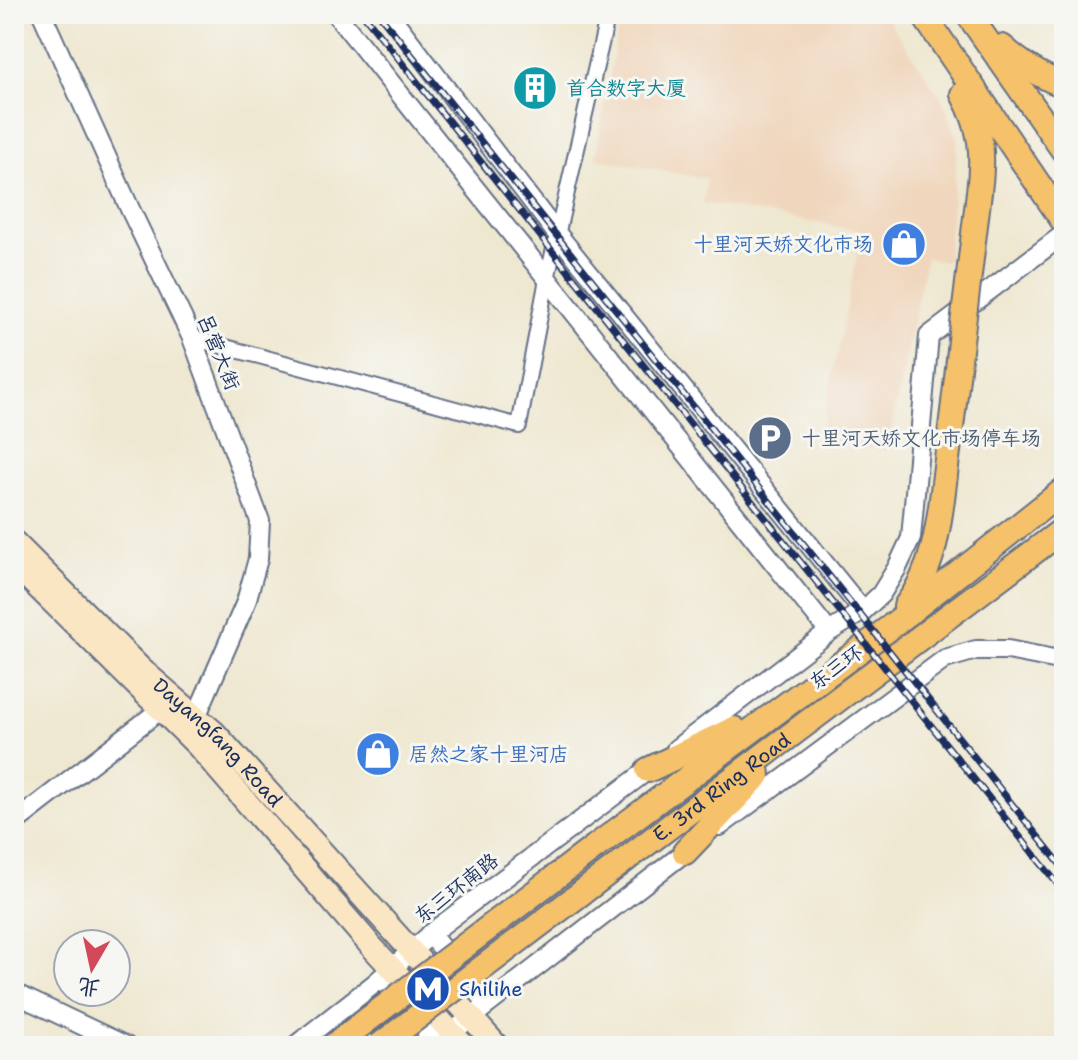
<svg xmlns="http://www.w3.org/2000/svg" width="1078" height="1060" font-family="'Shantell Sans','LXGW WenKai TC',sans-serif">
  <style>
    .built { fill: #f0d6bc }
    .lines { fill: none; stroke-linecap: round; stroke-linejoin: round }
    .minor-casing { stroke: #657086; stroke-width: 18 }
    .tertiary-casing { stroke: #657086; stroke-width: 22 }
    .secondary-casing { stroke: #657086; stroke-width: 26 }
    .trunk-casing { stroke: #657086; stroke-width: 28 }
    .minor { stroke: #fff; stroke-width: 14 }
    .tertiary { stroke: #fff; stroke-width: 18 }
    .secondary { stroke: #fbe6c4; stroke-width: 22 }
    .trunk { stroke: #f5c16b; stroke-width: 24 }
    .rail-casing { stroke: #1b2f5e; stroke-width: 7 }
    .rail { stroke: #f6f6f2; stroke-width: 4; stroke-dasharray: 12; stroke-linecap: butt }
    .trunk-bridge-casing { stroke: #657086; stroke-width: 28; stroke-linecap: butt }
    .trunk-bridge { stroke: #f5c16b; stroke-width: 24 }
    .labels { text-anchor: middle; stroke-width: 6; stroke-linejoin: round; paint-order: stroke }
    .culture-label { font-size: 20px; fill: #0d838f; stroke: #f6f6f2; text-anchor: start }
    .shop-label { font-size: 20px; fill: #366cbe; stroke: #f6f6f2; text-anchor: end }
    .street-label { font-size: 20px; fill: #1b2f5e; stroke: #f6f6f2 }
    .service-label { font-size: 20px; fill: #4e5e75; stroke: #f6f6f2; text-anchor: start }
    .transit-label { font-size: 20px; fill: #164399; stroke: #f6f6f2; text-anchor: start }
  </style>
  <rect width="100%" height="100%" fill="#f6f6f2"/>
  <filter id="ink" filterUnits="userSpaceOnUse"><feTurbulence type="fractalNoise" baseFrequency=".0125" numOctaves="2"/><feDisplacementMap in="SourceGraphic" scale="16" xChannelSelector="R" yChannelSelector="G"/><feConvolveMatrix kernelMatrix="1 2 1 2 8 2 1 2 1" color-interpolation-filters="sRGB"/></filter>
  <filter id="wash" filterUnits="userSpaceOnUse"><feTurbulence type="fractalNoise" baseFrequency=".006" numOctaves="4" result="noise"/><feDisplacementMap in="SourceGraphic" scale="32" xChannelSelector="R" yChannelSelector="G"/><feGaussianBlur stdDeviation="1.8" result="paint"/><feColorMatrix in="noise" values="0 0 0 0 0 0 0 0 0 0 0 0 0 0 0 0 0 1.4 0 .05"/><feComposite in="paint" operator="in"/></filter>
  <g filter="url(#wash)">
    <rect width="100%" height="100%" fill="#efe8d1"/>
    <path class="built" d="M621,14H884L942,99L958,141L947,262L926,258L887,450L820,438L862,231L703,203L707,179L595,158Z"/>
  </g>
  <g filter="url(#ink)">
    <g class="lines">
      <g class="minor-casing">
        <path id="minor" d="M192,338L519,426L547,279L608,14"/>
      </g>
      <g class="tertiary-casing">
        <path id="tertiary" d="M42,14L130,209L192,338L260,521L258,559L246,602L196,717
          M336,14L829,632
          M389,14L554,230L863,611
          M676,749L829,632L863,611L881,594L897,568L911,538L929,336L1064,234
          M14,823L160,710
          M720,826L945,659L976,650H1008L1064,661
          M430,934L488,1004
          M390,988L437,1044
          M14,993L126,1046
          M295,1046L374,984L439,927L656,764
          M434,1046L693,846"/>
      </g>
      <g class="secondary-casing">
        <g id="secondary">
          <path id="s1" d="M14,542L141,669L214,732L497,1046"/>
          <path d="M14,564L198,746L372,947L464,1046"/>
        </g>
      </g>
      <g class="trunk-casing">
        <g id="trunk">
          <path d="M923,14L1064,222"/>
          <path d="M968,14L1064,151"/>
          <path d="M1002,47C1021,64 1040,77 1064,85"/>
          <path d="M963,94C982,129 984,153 979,192"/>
          <path d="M906,606C939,563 940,510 947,459C952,420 957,380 961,341"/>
          <path d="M648,770L734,729"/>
          <path d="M595,847L888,629L1064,490"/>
          <path d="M685,852L758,775"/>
          <path id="s2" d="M613,869L1064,529"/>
        </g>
      </g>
      <use href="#minor" class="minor"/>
      <use href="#tertiary" class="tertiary"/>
      <use href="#secondary" class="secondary"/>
      <use href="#trunk" class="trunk"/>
      <g class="rail-casing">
        <path id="rail" d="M363,14L1064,892
          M379,14L1064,869"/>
      </g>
      <use href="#rail" class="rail"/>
      <g class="trunk-bridge-casing">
        <path id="trunk-bridge" d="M961,341L979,192
          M333,1046L595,847
          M379,1046L613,869"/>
      </g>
      <use href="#trunk-bridge" class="trunk-bridge"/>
    </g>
  </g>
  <defs>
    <g id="building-disc" transform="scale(2.3)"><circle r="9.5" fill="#0f9aa8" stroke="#f6f6f2"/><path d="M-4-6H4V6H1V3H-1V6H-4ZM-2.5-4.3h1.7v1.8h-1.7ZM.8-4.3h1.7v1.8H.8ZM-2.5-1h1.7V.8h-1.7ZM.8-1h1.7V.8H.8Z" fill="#fff"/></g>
    <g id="shop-disc" transform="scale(2.3)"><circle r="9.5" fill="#3f7fe0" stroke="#f6f6f2"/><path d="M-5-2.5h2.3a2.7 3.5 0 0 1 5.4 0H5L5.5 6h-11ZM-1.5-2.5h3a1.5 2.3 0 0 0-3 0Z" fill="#fff"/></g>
    <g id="parking-disc" transform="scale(2.3)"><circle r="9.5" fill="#5c6f8a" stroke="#f6f6f2"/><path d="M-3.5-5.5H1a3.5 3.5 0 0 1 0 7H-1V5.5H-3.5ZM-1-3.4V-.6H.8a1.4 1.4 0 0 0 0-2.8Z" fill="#fff"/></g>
    <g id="metro-disc" transform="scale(2.3)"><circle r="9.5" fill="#1a4fb4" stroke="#f6f6f2"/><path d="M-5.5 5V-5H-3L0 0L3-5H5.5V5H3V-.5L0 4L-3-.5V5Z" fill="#fff"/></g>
  </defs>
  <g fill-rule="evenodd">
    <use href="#building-disc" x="535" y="88"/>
    <use href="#shop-disc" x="904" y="244"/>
    <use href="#parking-disc" x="770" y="438"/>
    <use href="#shop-disc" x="378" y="754"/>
    <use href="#metro-disc" x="428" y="989"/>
  </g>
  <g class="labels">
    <g class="culture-label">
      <text x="566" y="95">首合数字大厦</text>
    </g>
    <g class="shop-label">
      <text x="873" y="251">十里河天娇文化市场</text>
      <text x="409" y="761" text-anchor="start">居然之家十里河店</text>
    </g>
    <g class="street-label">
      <text transform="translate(219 352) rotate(68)" y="7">吕营大街</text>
      <text transform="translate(836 667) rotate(-36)" y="7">东三环</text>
      <text dy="7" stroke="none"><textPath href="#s1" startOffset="286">Dayangfang Road</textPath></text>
      <text dy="7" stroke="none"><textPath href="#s2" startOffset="136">E. 3rd Ring Road</textPath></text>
      <text transform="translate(456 888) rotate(-38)" y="7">东三环南路</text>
    </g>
    <g class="service-label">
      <text x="801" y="445">十里河天娇文化市场停车场</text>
    </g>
    <g class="transit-label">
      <text x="459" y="996">Shilihe</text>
    </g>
  </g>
  <rect width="1078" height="1060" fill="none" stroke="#f6f6f2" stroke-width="48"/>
  <g transform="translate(92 968) rotate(189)"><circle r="38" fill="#f6f6f2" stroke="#9ea6b7" stroke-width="2"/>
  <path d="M0-6L14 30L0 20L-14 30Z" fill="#d1495b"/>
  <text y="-12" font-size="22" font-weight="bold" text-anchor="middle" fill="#1b2f5e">北</text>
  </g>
</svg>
